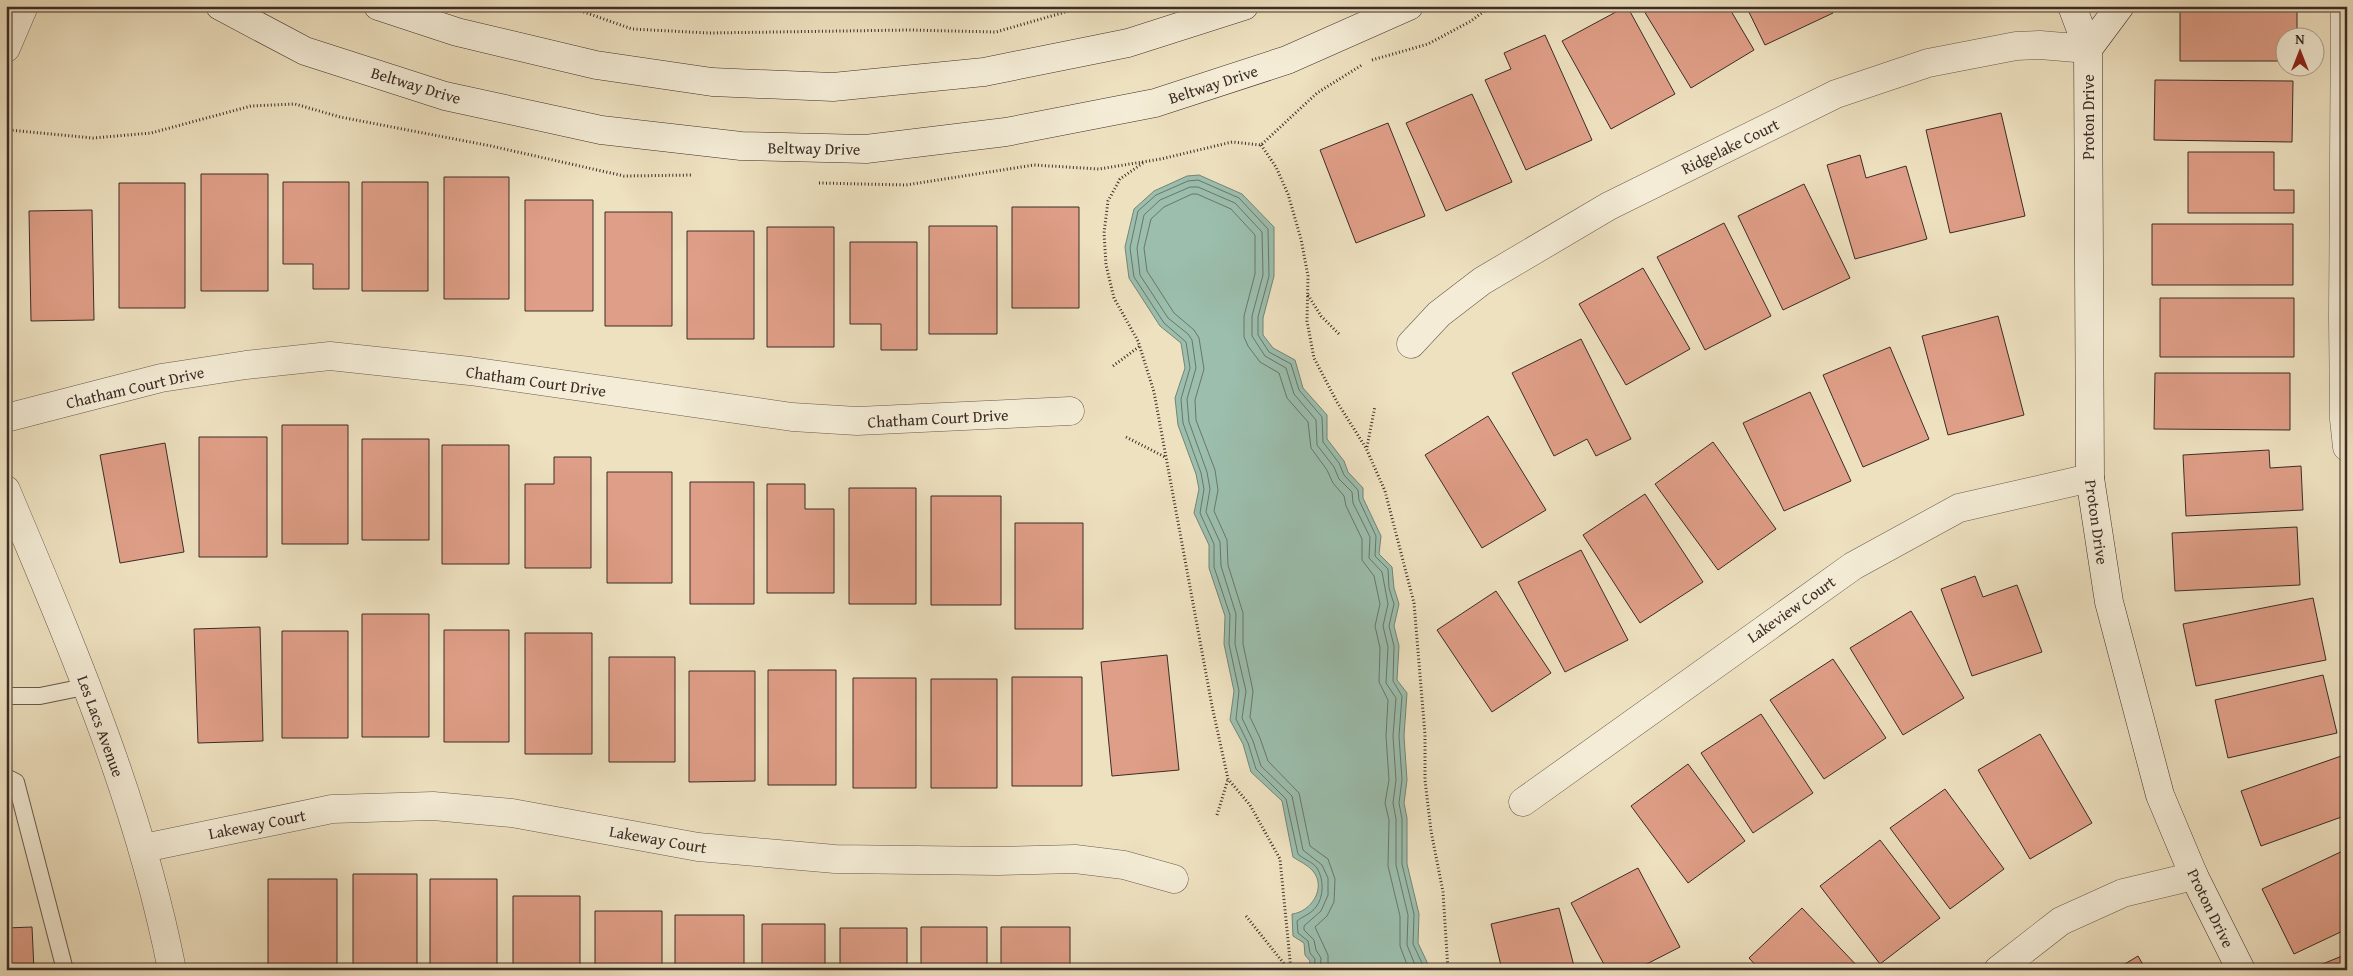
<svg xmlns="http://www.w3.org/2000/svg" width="2353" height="976" font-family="'Gentium Book Plus',serif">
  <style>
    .water { fill: #9bbead; stroke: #758477 }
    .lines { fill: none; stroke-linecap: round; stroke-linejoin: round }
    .shore { stroke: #6c756a; stroke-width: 1 }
    .building { fill: #df9e87; stroke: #3c2c26 }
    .lane-casing { stroke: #68594c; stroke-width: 18 }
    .street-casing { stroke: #68594c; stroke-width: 29 }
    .secondary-casing { stroke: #3c2c26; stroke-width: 29 }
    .path { stroke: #3c2c26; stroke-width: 3; stroke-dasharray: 1 2.5; stroke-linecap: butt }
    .lane { stroke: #f4ecd6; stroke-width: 16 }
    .street { stroke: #f4ecd6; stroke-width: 28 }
    .secondary { stroke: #f4ecd6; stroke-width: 28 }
    .labels { text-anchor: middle; stroke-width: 4; stroke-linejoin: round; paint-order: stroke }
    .street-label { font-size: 16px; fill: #3c2c26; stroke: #f4ecd6 }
  </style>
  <rect width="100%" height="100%" fill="#eee1c0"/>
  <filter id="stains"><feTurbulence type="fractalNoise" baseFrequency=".004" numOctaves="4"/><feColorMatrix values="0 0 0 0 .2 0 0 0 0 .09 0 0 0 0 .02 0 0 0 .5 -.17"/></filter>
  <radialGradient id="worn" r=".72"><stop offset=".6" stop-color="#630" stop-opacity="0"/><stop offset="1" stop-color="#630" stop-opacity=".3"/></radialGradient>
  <path class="water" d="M1199,175L1242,194L1274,227V276L1263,318V335L1273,348L1295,360L1303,388L1327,415V439L1344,461L1348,472L1363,488V498L1381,536L1379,554L1392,567L1394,588L1399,604L1394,626L1399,646L1397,680L1407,693L1404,736L1407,780L1404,803L1407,818V864L1419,914L1418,943L1427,962L1428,970H1309L1310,961L1305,955L1304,943L1293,936L1292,914C1311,912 1327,888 1313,871C1308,865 1299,861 1293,857L1282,801L1251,772L1243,744L1230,720L1234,691L1224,644L1225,616L1209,568V545L1194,513L1199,489L1196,474L1178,425L1175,398L1185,368L1181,343L1160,326L1129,278L1125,247L1134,209L1154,191L1187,176Z"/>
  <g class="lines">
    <path class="shore" d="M1314,970L1315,959L1310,953L1308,941L1298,933L1297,921C1303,916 1311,914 1316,907C1324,897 1324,879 1317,868C1313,862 1303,859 1298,854L1286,799L1256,769L1248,743L1236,719L1239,691L1229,644L1230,615L1214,567V544L1200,513L1204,489L1201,473L1183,423L1181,399L1190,368L1186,342L1164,323L1134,277L1130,248L1138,211L1156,195L1188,181L1198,180L1239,198L1268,229L1269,276L1258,317V335L1269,352L1291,364L1299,390L1322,417L1323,442L1339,463L1344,475L1358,490L1359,500L1376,536L1375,556L1388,569L1389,588L1394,604L1389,626L1394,646L1393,681L1402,696L1399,736L1402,780L1399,803L1402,819V864L1414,914L1413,944L1422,963L1423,970
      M1320,970L1321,958L1316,950L1314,940L1304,930V926L1321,911L1328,895V878L1322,865L1303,850L1292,796L1261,766L1253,741L1242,718L1246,691L1235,644L1236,614L1221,566L1220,542L1206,512L1210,489L1207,472L1189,422L1187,399L1196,368L1192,340L1188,334L1168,318L1140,275L1137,248L1144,215L1160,200L1190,187H1198L1235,203L1262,232L1263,275L1252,316V336L1265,356L1286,368L1294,394L1316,420L1317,445L1334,467L1339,479L1352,492L1353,503L1370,537L1369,558L1382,572L1388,604L1383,626L1388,647L1386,683L1396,698L1393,736L1396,780L1393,803L1396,819V865L1408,915L1407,945L1417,970
      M1328,970V955L1315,927L1327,916L1334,902L1335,879L1328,859L1310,846L1299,793L1268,761L1260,738L1250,717L1253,691L1243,644V613L1228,565L1227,540L1214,511L1218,490L1215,470L1196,420L1195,400L1204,369L1199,338L1194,330L1174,313L1147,271L1144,248L1151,219L1164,207L1192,194H1197L1231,209L1255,235V274L1244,316V337L1248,346L1260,362L1279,373L1287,398L1308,422L1311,448L1327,470L1333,483L1344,496L1346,506L1362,539V560L1374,576L1380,604L1375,626L1380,648L1379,682L1388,700L1386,736L1389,780L1385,803L1389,820L1388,866L1400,916V946L1409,970"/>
  </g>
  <path class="building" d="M1627,6L1675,94L1611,129L1562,41Z
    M1641,6H1728L1754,50L1691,88Z
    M1746,6H1829L1833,13L1765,45Z
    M2180,6H2297V38H2286V61H2180Z
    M1545,35L1592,140L1526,170L1485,80L1511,69L1504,53Z
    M2155,80L2293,81L2292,142L2154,140Z
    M1472,94L1512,182L1446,211L1406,123Z
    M2001,113L2025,216L1950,233L1926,130Z
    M1388,123L1425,216L1356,243L1320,150Z
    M2188,152H2274V190H2294V213H2188Z
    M1860,155L1866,178L1906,166L1927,239L1855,259L1827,165Z
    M201,174H268V291H201Z
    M444,177H509V299H444Z
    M283,182H349V289H313V264H283Z
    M362,182H428V291H362Z
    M119,183H185V308H119Z
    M1804,184L1850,278L1783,310L1738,216Z
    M525,200H593V311H525Z
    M1012,207H1079V308H1012Z
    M92,210L94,320L31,321L29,211Z
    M605,212H672V326H605Z
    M1724,223L1771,316L1705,350L1657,257Z
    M2152,224H2293V285H2152Z
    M929,226H997V334H929Z
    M767,227H834V347H767Z
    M687,231H754V339H687Z
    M850,242H917V350H881V324H850Z
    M1643,268L1690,349L1626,385L1579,304Z
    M2160,298H2294V357H2160Z
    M1998,316L2024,415L1948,435L1922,336Z
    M1581,339L1631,439L1596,456L1587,439L1554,456L1512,373Z
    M1890,347L1929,439L1863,467L1823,375Z
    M2155,373H2290V430L2154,429Z
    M1810,392L1851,481L1784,511L1743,423Z
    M1488,416L1546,510L1482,548L1425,455Z
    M282,425H348V544H282Z
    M199,437H267V557H199Z
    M362,439H429V540H362Z
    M1713,442L1776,529L1718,570L1655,484Z
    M165,443L184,552L120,563L100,455Z
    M442,445H509V564H442Z
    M2269,450L2270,468L2301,466L2303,510L2186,516L2183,455Z
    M554,457H591V568H525V484H554Z
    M607,472H672V583H607Z
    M690,482H754V604H690Z
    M767,484H805V509H834V593H767Z
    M849,488H916V604H849Z
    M1645,494L1703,582L1640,623L1583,535Z
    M931,496H1001V605H931Z
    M1015,523H1083V629H1015Z
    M2297,527L2300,585L2175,591L2172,533Z
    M1581,550L1628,640L1565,672L1518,582Z
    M1975,576L1983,597L2017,585L2042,652L1972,676L1941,589Z
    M1496,591L1551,673L1492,712L1437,630Z
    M2313,598L2326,660L2196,686L2183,624Z
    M1911,611L1964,698L1903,735L1850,648Z
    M362,614H429V737H362Z
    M260,627L263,741L198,743L194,629Z
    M444,630H509V742H444Z
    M282,631H348V738H282Z
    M525,633H592V754H525Z
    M1167,655L1179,770L1112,776L1101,662Z
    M609,657H675V762H609Z
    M1833,659L1886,738L1824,779L1770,700Z
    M768,670H836V785H768Z
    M689,671H755V781L689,782Z
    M2323,675L2337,733L2228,758L2215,700Z
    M1012,677H1082V786H1012Z
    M853,678H916V788H853Z
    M931,679H997V788H931Z
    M1761,714L1813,793L1753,833L1701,753Z
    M2040,734L2092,823L2030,859L1978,770Z
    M2347,754V815L2261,846L2241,791Z
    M1688,764L1745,841L1688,883L1631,806Z
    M1945,789L2004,869L1950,909L1890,828Z
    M1880,840L1940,918L1880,964L1820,886Z
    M2347,849V929L2294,954L2262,889Z
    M1638,868L1680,947L1635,970H1607L1571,903Z
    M353,874H417V970H353Z
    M268,879H337V970H268Z
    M430,879H497V970H430Z
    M513,896H580V970H513Z
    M1559,908L1575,970H1502L1491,924Z
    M1802,908L1861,970H1760L1749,958Z
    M595,911H662V970H595Z
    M675,915H744V970H675Z
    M762,924H825V970H762Z
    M32,927L34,970H6V928Z
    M921,927H987V970H921Z
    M1001,927H1070V970H1001Z
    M840,928H907V970H840Z
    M2347,954V970H2316L2315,967Z
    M2138,956L2146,970H2115Z"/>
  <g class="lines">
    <g class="lane-casing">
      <path id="lane" d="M6,696H40L89,686
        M6,777L16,782L65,970"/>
    </g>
    <g class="street-casing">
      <path id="street" d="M2345,6L2343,317L2344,419L2347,447
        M6,48L24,6
        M1411,344L1439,314L1482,281L1609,206L1836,94L1928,63L2016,46L2040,45L2088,49
        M6,418L161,378L246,365L330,356L470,371L792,417L857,421L1070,411
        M6,490C72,647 139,801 172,970
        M1523,802L1853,566L1959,508L2090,478
        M144,848L332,809L433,806L512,813L698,847L835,859L998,861L1075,859L1124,865L1174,879
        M1998,970L2061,921L2123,893L2194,876"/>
    </g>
    <g class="secondary-casing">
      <path id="secondary" d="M220,6L305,51L445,96L601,130L741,146L866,149L1006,132L1155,103L1287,60L1409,6
        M378,6L457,32L596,65L712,82L833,87L984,72L1128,43L1244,6
        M2072,6L2088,49L2090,478L2109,602L2160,795L2194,876L2241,970
        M2088,49L2120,6"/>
    </g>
    <path class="path" d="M567,6L632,29L709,33L909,30L996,32L1086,6
      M1372,60L1428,44L1471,21L1491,6
      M9,130L93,138L151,133L251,106L295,104L340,117L491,146L624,176L693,175
      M1261,145L1276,167L1288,194L1301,239L1308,276L1307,321L1314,358L1337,402L1366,448L1385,491L1414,603L1425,735V780L1431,831L1443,892L1448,970
      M1143,163L1120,179L1108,201L1104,233L1106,265L1114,298L1138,341L1154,392L1212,706L1228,779L1250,805L1280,859L1291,970
      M819,183L906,185L1034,165L1099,169L1161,159L1232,142L1261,145L1317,93L1362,65
      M1308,295L1321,316L1339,334
      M1113,366L1140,346
      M1126,437L1165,457
      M1367,447L1375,406
      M1217,815L1228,779
      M1246,916L1289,970"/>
    <use href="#lane" class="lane"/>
    <use href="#street" class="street"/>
    <use href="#secondary" class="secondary"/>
  </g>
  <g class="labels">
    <g class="street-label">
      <text transform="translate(1213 84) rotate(-18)" y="6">Beltway Drive</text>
      <text transform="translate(416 85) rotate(17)" y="6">Beltway Drive</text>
      <text transform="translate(2088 117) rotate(-90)" y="6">Proton Drive</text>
      <text transform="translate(1730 146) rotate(-26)" y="6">Ridgelake Court</text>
      <text transform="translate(814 148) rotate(1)" y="6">Beltway Drive</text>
      <text transform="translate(536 381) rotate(8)" y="6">Chatham Court Drive</text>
      <text transform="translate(135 387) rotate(-13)" y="6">Chatham Court Drive</text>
      <text transform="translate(938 418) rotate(-3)" y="6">Chatham Court Drive</text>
      <text transform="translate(2097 522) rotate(82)" y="6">Proton Drive</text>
      <text transform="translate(1791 609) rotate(-35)" y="6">Lakeview Court</text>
      <text transform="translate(101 726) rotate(70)" y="6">Les Lacs Avenue</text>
      <text transform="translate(257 824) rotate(-11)" y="6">Lakeway Court</text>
      <text transform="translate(658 839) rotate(10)" y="6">Lakeway Court</text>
      <text transform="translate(2211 908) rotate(64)" y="6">Proton Drive</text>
    </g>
  </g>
  <rect width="2353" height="976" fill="none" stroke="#eee1c0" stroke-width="25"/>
  <rect x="8" y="8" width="2338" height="961" fill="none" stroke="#3c2c26" stroke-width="2.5"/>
  <rect x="12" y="12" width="2328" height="951" fill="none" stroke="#3c2c26"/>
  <g transform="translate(2300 52)"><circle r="24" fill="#f4ecd6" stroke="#aa9f90"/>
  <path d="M0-4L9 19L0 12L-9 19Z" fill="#8f2418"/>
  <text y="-8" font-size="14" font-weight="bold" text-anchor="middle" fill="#3c2c26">N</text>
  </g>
  <rect width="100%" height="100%" filter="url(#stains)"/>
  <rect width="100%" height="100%" fill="url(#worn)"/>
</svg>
